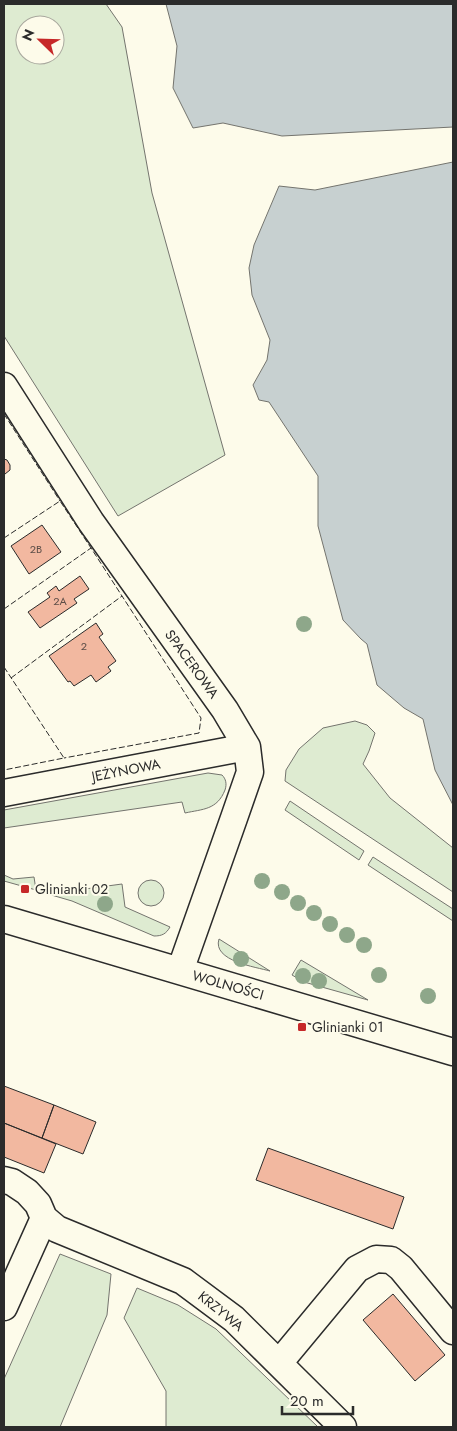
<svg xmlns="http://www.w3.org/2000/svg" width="457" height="1431" font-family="Jost,sans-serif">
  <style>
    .green { fill: #deebd1; stroke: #74746e; fill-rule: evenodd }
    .water { fill: #c7d0d0; stroke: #74746e }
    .building { fill: #f2b8a0; stroke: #2b2b2b }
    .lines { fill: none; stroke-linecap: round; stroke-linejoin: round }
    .minor-casing { stroke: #2b2b2b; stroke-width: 29 }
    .minor { stroke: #fdfbea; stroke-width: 26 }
    .fence { stroke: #2b2b2b; stroke-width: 1; stroke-dasharray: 6 2.5; stroke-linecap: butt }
    .tree { fill: #8ea78a }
    .poi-dot { fill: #c62828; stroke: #fdfbea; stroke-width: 2 }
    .labels { text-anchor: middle; stroke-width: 4; stroke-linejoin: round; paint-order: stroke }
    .number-label { font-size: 11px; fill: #5d4e48 }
    .street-label { font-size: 14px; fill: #2b2b2b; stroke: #fdfbea }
    .poi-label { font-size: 14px; fill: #2b2b2b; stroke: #fdfbea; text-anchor: start }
  </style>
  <rect width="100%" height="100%" fill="#fdfbea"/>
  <path class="green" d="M4,4H106L122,27L152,193L225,455L118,516L4,336ZM25,25H55V55H25Z
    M355,721L367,725L375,733L369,751L363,764L390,798L453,848V892L285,781L286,770L299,749L323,728Z
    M208,773L222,775C226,779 227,784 225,790C217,810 203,809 185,813L182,802L4,828V810Z
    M290,801L364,851L359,860L285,810Z
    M373,857L453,909V921L368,865Z
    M4,875L13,879L34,877L36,890L4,881Z
    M138 893a13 13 0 1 1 26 0a13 13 0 1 1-26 0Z
    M122,884L125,907L170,927C166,934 162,936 154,936L72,901L48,894Z
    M219,939L270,971C256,967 212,961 219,939Z
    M301,960L368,1000L304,982L292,975Z
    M60,1254L111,1274L107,1315L60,1427H4V1379Z
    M137,1288L178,1305L216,1329L318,1427H166V1391L124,1318Z"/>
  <path class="water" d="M166,4H453V127L282,136L223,123L193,128L173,88L177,46Z
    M453,162V805L435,770L423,719L404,708L377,685L367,644L361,639L343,620L318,526V476L269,402L259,400L253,385L267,360L270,340L252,295L249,268L254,245L279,186L315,190Z"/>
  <path class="building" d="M4,459L7,460L10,465V470L5,474L4,473Z
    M42,525L61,552L29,574L11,546Z
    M80,576L89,589L74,599L77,603L40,628L28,612L50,597L47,593L56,586L59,591Z
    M96,623L103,634L99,637L116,661L108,667L111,671L96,682L91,675L74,686L70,681L68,682L49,656Z
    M4,1086L54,1105L42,1138L4,1123Z
    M54,1105L96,1122L83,1154L42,1138Z
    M4,1123L56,1144L44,1173L4,1157Z
    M268,1148L404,1197L393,1229L256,1180Z
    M393,1294L445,1355L415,1381L363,1320Z"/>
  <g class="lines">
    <g class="minor-casing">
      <path id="minor" d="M4,386L91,522L225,710L247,747L250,772L234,818L180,971
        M4,793L247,747
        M4,919L453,1052
        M4,1180L12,1182L27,1192L38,1204L44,1218L57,1229L183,1281L234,1319L343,1427
        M4,1307L44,1218
        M279,1363L357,1269L376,1259L391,1260L401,1268L453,1331"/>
    </g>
    <use href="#minor" class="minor"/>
    <path class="fence" d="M4,414L60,501
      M4,538L60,501L91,548
      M4,609L91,548L122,596
      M4,667L64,758L4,770
      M11,678L122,596L201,718L199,733L64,758"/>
  </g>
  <g class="tree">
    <circle cx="304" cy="624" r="8"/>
    <circle cx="262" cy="881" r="8"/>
    <circle cx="282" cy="892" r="8"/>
    <circle cx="298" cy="903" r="8"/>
    <circle cx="105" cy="904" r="8"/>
    <circle cx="314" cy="913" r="8"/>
    <circle cx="330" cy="924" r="8"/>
    <circle cx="347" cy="935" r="8"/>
    <circle cx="364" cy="945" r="8"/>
    <circle cx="241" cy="959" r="8"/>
    <circle cx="379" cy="975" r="8"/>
    <circle cx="303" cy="976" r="8"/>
    <circle cx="319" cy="981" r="8"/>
    <circle cx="428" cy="996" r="8"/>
  </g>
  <g class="poi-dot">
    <rect x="20" y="884" width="10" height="10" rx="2.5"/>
    <rect x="297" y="1022" width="10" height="10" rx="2.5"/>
  </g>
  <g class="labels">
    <g class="number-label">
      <text x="36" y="553">2B</text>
      <text x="60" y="605">2A</text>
      <text x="84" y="650">2</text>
    </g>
    <g class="street-label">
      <text transform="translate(192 664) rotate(54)" y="5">SPACEROWA</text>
      <text transform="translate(126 770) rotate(-11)" y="5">JEŻYNOWA</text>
      <text transform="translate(228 985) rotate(16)" y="5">WOLNOŚCI</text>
      <text transform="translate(221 1311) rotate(39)" y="5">KRZYWA</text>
    </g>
    <g class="poi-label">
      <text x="35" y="894">Glinianki 02</text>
      <text x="312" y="1032">Glinianki 01</text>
    </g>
  </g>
  <rect width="457" height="1431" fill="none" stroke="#2b2b2b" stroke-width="10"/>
  <g transform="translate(40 40) rotate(293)"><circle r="24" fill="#fdfbea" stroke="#a9a89e"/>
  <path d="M0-4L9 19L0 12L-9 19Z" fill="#c62828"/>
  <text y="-8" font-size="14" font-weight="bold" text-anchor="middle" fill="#2b2b2b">N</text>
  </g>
  <path d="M282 1406v8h71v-8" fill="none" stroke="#2b2b2b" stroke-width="2.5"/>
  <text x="290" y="1406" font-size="15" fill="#2b2b2b" stroke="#fdfbea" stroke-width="4" paint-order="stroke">20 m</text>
</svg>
